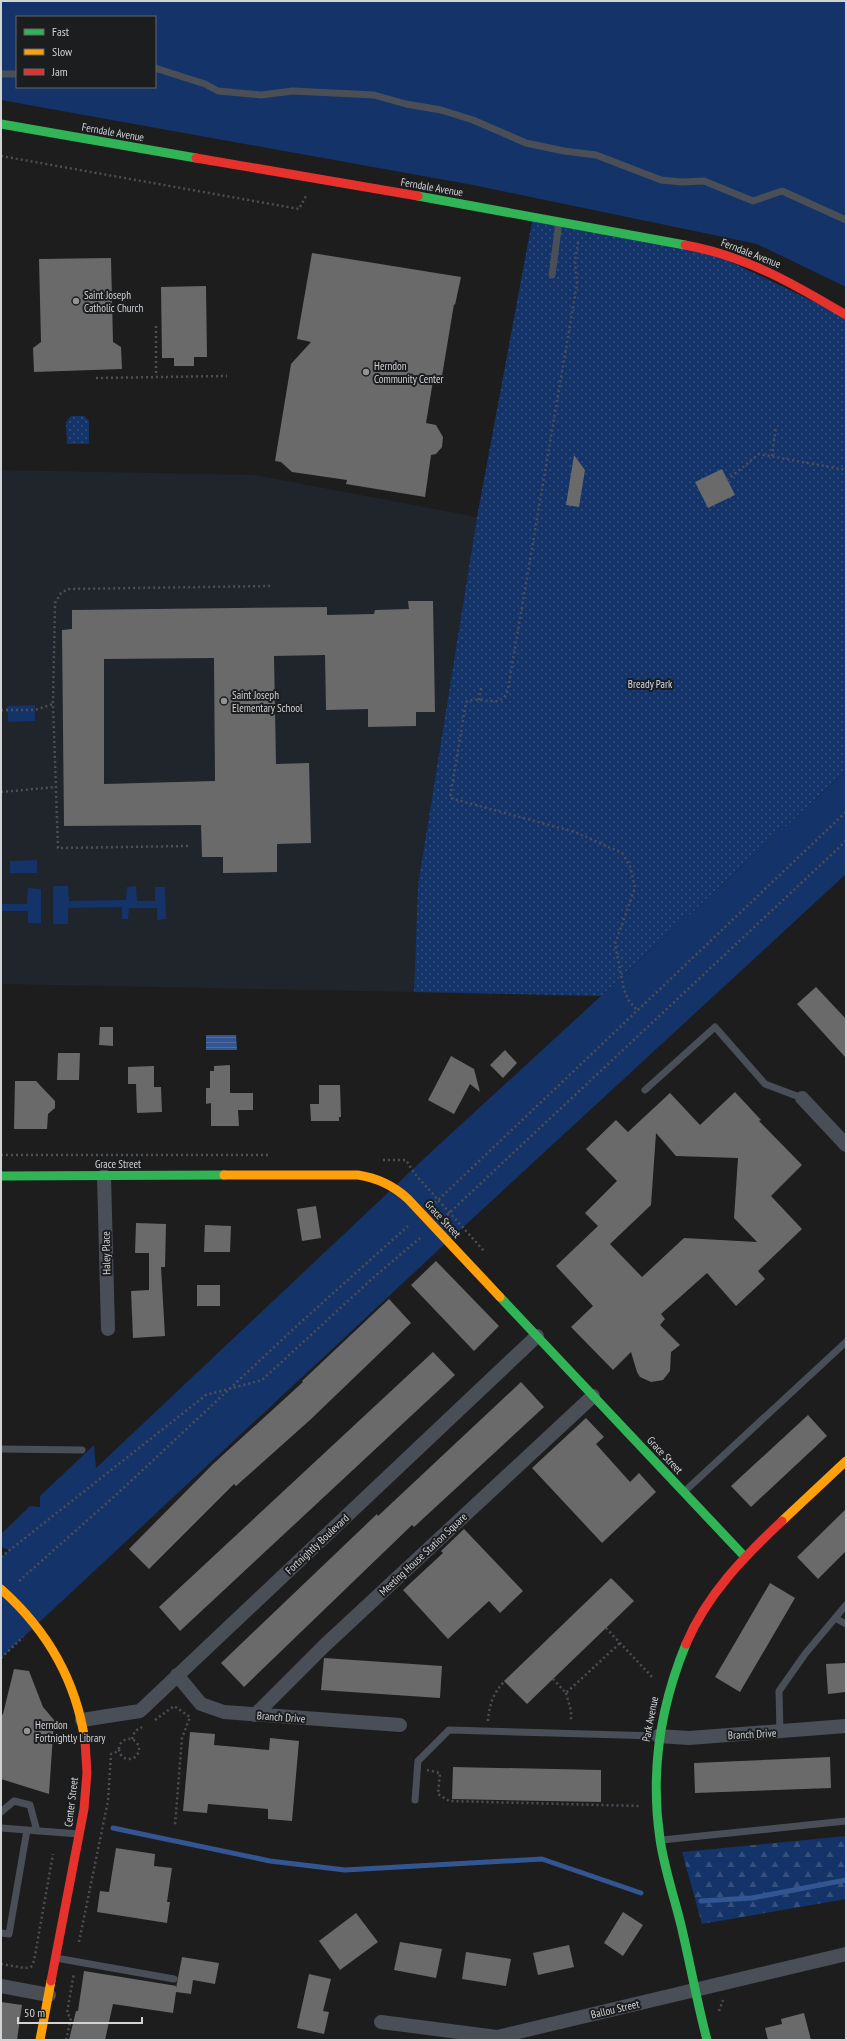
<svg xmlns="http://www.w3.org/2000/svg" width="847" height="2041" font-family="'PT Sans Narrow',sans-serif">
  <style>
    .built { fill: #20242b }
    .grass { fill: #143368; fill-rule: evenodd }
    .forest { fill: url(#forest-firs) }
    .park { fill: url(#park-dots) }
    .water { fill: url(#water-rules) }
    .lines { fill: none; stroke-linecap: round; stroke-linejoin: round }
    .stream { stroke: #335692; stroke-width: 5 }
    .building { fill: #6a6a6b; fill-rule: evenodd }
    .path { stroke: #4c4f55; stroke-width: 2.5; stroke-dasharray: 2 3; stroke-linecap: butt }
    .lane { stroke: #494e57; stroke-width: 7 }
    .street { stroke: #494e57; stroke-width: 14 }
    .fast { stroke: #30b455; stroke-width: 9 }
    .slow { stroke: #ff9f0a; stroke-width: 9 }
    .jam { stroke: #e5322d; stroke-width: 9 }
    .poi-dot { fill: #939395; stroke: #1c1d1f; stroke-width: 1.5 }
    .labels { text-anchor: middle; stroke-width: 4; stroke-linejoin: round; paint-order: stroke }
    .street-label { font-size: 11px; fill: #d2d3d5; stroke: #1c1d1f }
    .poi-label { font-size: 11px; fill: #d2d3d5; stroke: #1c1d1f; text-anchor: start }
    .park-label { font-size: 11px; fill: #d3dff2; stroke: #1c1d1f }
  </style>
  <defs>
    <pattern id="forest-firs" width="22" height="20" patternUnits="userSpaceOnUse"><rect width="22" height="20" fill="#143368"/><path d="M5 1l3.5 6h-7zM16 11l3.5 6h-7z" fill="#35507d"/></pattern>
    <pattern id="park-dots" width="8" height="8" patternUnits="userSpaceOnUse"><rect width="8" height="8" fill="#143368"/><path d="M2 2h.1M6 6h.1" fill="none" stroke="#35507d" stroke-width="1.8" stroke-linecap="round"/></pattern>
    <pattern id="water-rules" width="6" height="5" patternUnits="userSpaceOnUse"><rect width="6" height="5" fill="#335692"/><path d="M0 2.5h6" fill="none" stroke="#506da0"/></pattern>
  </defs>
  <rect width="100%" height="100%" fill="#1d1d1e"/>
  <path class="built" d="M1,470L255,475L477,517L418,885L414,992L1,984Z"/>
  <path class="grass" d="M1,1H846V287L757,244L473,185L1,100ZM17,17H155V87H17Z
    M35,705V721L8,722L7,706Z
    M846,771V874L434,1254L1,1658V1557L9,1550L1,1547V1534L30,1506L40,1507V1496L94,1445L96,1468L430,1153Z
    M37,860V873H10V861Z
    M53,886H68L69,901L126,900L127,887L136,886L137,901H155V887H165L166,919L157,920V908H129L128,919H122V907L68,908V924H53Z
    M28,888L41,889V923H28V911H1V904H27Z"/>
  <path class="forest" d="M846,1836V1899L702,1924L682,1852Z"/>
  <path class="park" d="M533,216L702,248L846,317V771L601,996L414,992L418,885L477,517Z
    M71,416H84L89,421V444H67L66,422Z"/>
  <path class="water" d="M206,1035H236L237,1050H206Z"/>
  <g class="lines">
    <path class="stream" d="M113,1828L270,1861L345,1870L542,1859L641,1893
      M701,1901L752,1898L846,1880"/>
  </g>
  <path class="building" d="M312,253L461,277L455,305L454,304L441,382L433,381L426,423L436,425L443,437L442,447L436,454L431,455L425,497L346,484L347,480L292,472L281,462L275,461L291,364L311,342L297,339Z
    M111,258L113,342L121,347L122,369L34,372L33,348L41,342L39,259Z
    M206,286L207,357H194V366H174V358H162L161,287Z
    M574,455L585,470L579,507L566,505Z
    M722,469L735,495L708,508L695,482Z
    M408,601H433L435,712H416V726L368,727V709L326,710L325,655L274,656L276,764L309,763L311,843L277,844V872L223,873V857H202L201,825L64,826L62,630L72,629V610L327,607V615L374,614L375,610L409,609ZM214,658L215,781L104,784V659Z
    M816,987L846,1019V1058L797,1004Z
    M100,1027H113V1046L99,1045Z
    M505,1050L517,1063L503,1078L490,1065Z
    M58,1053H80L79,1080H57Z
    M451,1056L474,1069L480,1092L470,1084L454,1114L428,1100Z
    M230,1065V1093H253V1110H238L239,1126H211V1103L206,1104V1088H210V1071H214V1066Z
    M154,1066V1087H161L162,1112L137,1113L136,1084H128V1067Z
    M15,1081H36L55,1101V1108L48,1114L47,1129H14Z
    M319,1085H340L341,1117H339V1121H311L310,1104H319Z
    M735,1092L761,1120L759,1121L802,1165L771,1196L802,1229L758,1271L765,1279L736,1306L707,1273L661,1314L665,1319L660,1325L680,1345L671,1352L670,1371L663,1380L651,1382L640,1377L637,1372L631,1352L613,1370L571,1327L593,1306L556,1266L598,1226L585,1213L617,1181L586,1149L616,1120L628,1132L670,1093L700,1125ZM656,1133L676,1156L738,1158L734,1218L757,1242L684,1238L642,1277L610,1244L651,1205Z
    M316,1206L321,1238L302,1241L297,1209Z
    M136,1223L166,1224L165,1267H161L165,1336L133,1338L131,1291L149,1290V1253H135Z
    M205,1225L231,1226L230,1252H204Z
    M436,1261L499,1326L474,1351L411,1285Z
    M197,1285H220V1306H197Z
    M389,1299L411,1323L310,1420L236,1486L234,1484L149,1569L129,1549L213,1464L303,1382L302,1381Z
    M433,1352L455,1375L180,1631L159,1607Z
    M521,1382L544,1407L414,1527L412,1525L244,1687L221,1663L377,1514L378,1516Z
    M808,1415L827,1436L751,1507L731,1486Z
    M586,1418L604,1437L596,1444L630,1482L639,1473L656,1492L602,1543L532,1468Z
    M846,1509V1551L818,1579L797,1557Z
    M464,1529L523,1591L500,1613L489,1601L448,1639L403,1590L443,1553L441,1551Z
    M611,1578L634,1601L527,1704L504,1681Z
    M770,1583L795,1598L740,1692L715,1677Z
    M324,1658L442,1666L440,1698L321,1690Z
    M846,1663V1692L828,1694L826,1664Z
    M14,1669L29,1671L43,1707L54,1720L49,1794L1,1779V1716L3,1714Z
    M190,1732L215,1734L214,1745L269,1750L270,1738L299,1741L292,1821L268,1819V1809L208,1804L207,1813L183,1811Z
    M830,1757L831,1788L695,1793L694,1763Z
    M453,1767L601,1770V1802L452,1799Z
    M116,1848L155,1854L154,1866L172,1868L167,1902H170L167,1923L97,1912L100,1891L109,1892Z
    M623,1912L643,1925L623,1956L604,1943Z
    M356,1913L378,1942L340,1970L319,1941Z
    M400,1942L442,1949L436,1978L394,1970Z
    M569,1945L574,1967L538,1975L533,1953Z
    M466,1952L511,1959L506,1986L462,1979Z
    M182,1957L219,1963L215,1984L193,1980L191,1994L176,1992L173,2013L113,2004L105,2040H69L76,2011H78L84,1971L177,1986L176,1988Z
    M309,1974L331,1979L323,2011L329,2012L324,2034L297,2028Z
    M1,2002L22,2005L17,2040H1Z
    M804,2013L811,2040H768L765,2028L782,2024L781,2019Z"/>
  <g class="lines">
    <path class="path" d="M1,156L299,209L306,196
      M578,242L575,261L577,284L508,689C502,712 481,694 466,702L450,798L575,832L622,853L630,866L635,888L615,944L624,990L629,1001L638,1011
      M156,326V376
      M96,378L227,376
      M772,456L776,427
      M727,480L759,454L846,470
      M479,700L481,688
      M1,710H35L53,704
      M1,792L56,787
      M188,846L58,848L53,704L55,603L61,593L68,589L272,586
      M1,1155H271
      M383,1160H406L414,1173L484,1251
      M435,1203L846,812
      M447,1215L846,841
      M1,1557L206,1395L262,1380L374,1277L420,1238
      M19,1581L117,1494L301,1322L408,1226
      M606,1628L654,1679
      M1,1658L23,1637
      M553,1679L566,1693L620,1643
      M566,1693L571,1711V1722
      M155,1720L174,1706L190,1717L182,1738L175,1825
      M488,1721C489,1706 493,1693 504,1682
      M119 1749a10 10 0 1 1 20 0a10 10 0 1 1-20 0Z
      M132,1739L135,1731L142,1727
      M427,1770L440,1773L438,1794L449,1801L639,1806
      M79,1942L108,1801L111,1754L119,1751
      M1,1964L25,1968L31,1967L34,1961L53,1854
      M719,2011L723,2000
      M66,2040L71,2018L67,2013L74,1973"/>
    <path class="lane" d="M155,68L205,84L218,91L229,92L261,95L293,91L374,95L406,104L441,110L473,120L526,143L564,151L596,155L661,180L682,182L704,181L753,201L782,191L846,220
      M1,74H17
      M552,275L559,222
      M645,1090L715,1027L765,1084L802,1098
      M1,1449L82,1450
      M685,1491L846,1342
      M835,1618L846,1624
      M780,1732L779,1691L805,1654L846,1605
      M415,1800L418,1761L449,1730L657,1736
      M1,1812L14,1801L30,1805L37,1831
      M1,1828L79,1834
      M662,1840L846,1821
      M1,1933L9,1934L27,1830
      M56,1958L174,1979"/>
    <path class="street" d="M802,1098L846,1145
      M104,1176L108,1329
      M177,1675L201,1704L224,1712L400,1725
      M255,1715L324,1646L593,1396
      M82,1720L140,1711L537,1336
      M658,1736L689,1738L846,1726
      M1,1986L49,1995
      M381,2022L497,2037L846,1954"/>
    <path class="fast" d="M1,124L196,158
      M418,196L685,245
      M1,1176L224,1175
      M500,1297L745,1557
      M686,1644C660,1707 650,1771 660,1839C664,1868 674,1896 681,1925C690,1963 697,2002 707,2040"/>
    <path class="slow" d="M224,1175H358C378,1178 393,1185 408,1199L500,1297
      M782,1521L846,1461
      M1,1589C46,1629 76,1680 85,1741
      M40,2040L51,1981"/>
    <path class="jam" d="M196,158L418,196
      M685,245C746,256 794,284 846,315
      M686,1644C707,1594 744,1557 782,1521
      M51,1981L84,1809L87,1773L85,1741"/>
  </g>
  <g class="poi-dot">
    <circle cx="76" cy="301" r="4"/>
    <circle cx="366" cy="372" r="4"/>
    <circle cx="224" cy="701" r="4"/>
    <circle cx="27" cy="1731" r="4"/>
  </g>
  <g class="labels">
    <g class="street-label">
      <text transform="translate(113 132) rotate(10)" y="4">Ferndale Avenue</text>
      <text transform="translate(432 187) rotate(10)" y="4">Ferndale Avenue</text>
      <text transform="translate(751 253) rotate(21)" y="4">Ferndale Avenue</text>
      <text x="118" y="1168">Grace Street</text>
      <text transform="translate(443 1219) rotate(47)" y="4">Grace Street</text>
      <text transform="translate(106 1253) rotate(-91)" y="4">Haley Place</text>
      <text transform="translate(665 1455) rotate(47)" y="4">Grace Street</text>
      <text transform="translate(317 1544) rotate(-43)" y="4">Fortnightly Boulevard</text>
      <text transform="translate(423 1554) rotate(-43)" y="4">Meeting House Station Square</text>
      <text transform="translate(281 1717) rotate(4)" y="4">Branch Drive</text>
      <text transform="translate(650 1719) rotate(-79)" y="4">Park Avenue</text>
      <text transform="translate(752 1734) rotate(-3)" y="4">Branch Drive</text>
      <text transform="translate(71 1802) rotate(-83)" y="4">Center Street</text>
      <text transform="translate(615 2009) rotate(-13)" y="4">Ballou Street</text>
    </g>
    <g class="poi-label">
      <text x="84" y="299">Saint Joseph<tspan x="84" dy="13">Catholic Church</tspan></text>
      <text x="374" y="370">Herndon<tspan x="374" dy="13">Community Center</tspan></text>
      <text x="232" y="699">Saint Joseph<tspan x="232" dy="13">Elementary School</tspan></text>
      <text x="35" y="1729">Herndon<tspan x="35" dy="13">Fortnightly Library</tspan></text>
    </g>
    <g class="park-label">
      <text x="650" y="688">Bready Park</text>
    </g>
  </g>
  <rect width="847" height="2041" fill="none" stroke="#d2d3d5" stroke-width="4"/>
  <rect x="16" y="16" width="140" height="72" fill="#1c1d1f" stroke="#656668"/>
  <rect x="24" y="29" width="20" height="6" fill="#30b455" stroke="#656668"/>
  <text x="52" y="36" font-size="12" fill="#d2d3d5">Fast</text>
  <rect x="24" y="49" width="20" height="6" fill="#ff9f0a" stroke="#656668"/>
  <text x="52" y="56" font-size="12" fill="#d2d3d5">Slow</text>
  <rect x="24" y="69" width="20" height="6" fill="#e5322d" stroke="#656668"/>
  <text x="52" y="76" font-size="12" fill="#d2d3d5">Jam</text>
  <path d="M18 2017v6h124v-6" fill="none" stroke="#d2d3d5" stroke-width="2"/>
  <text x="24" y="2017" font-size="12" fill="#d2d3d5" stroke="#1c1d1f" stroke-width="3" paint-order="stroke">50 m</text>
</svg>
